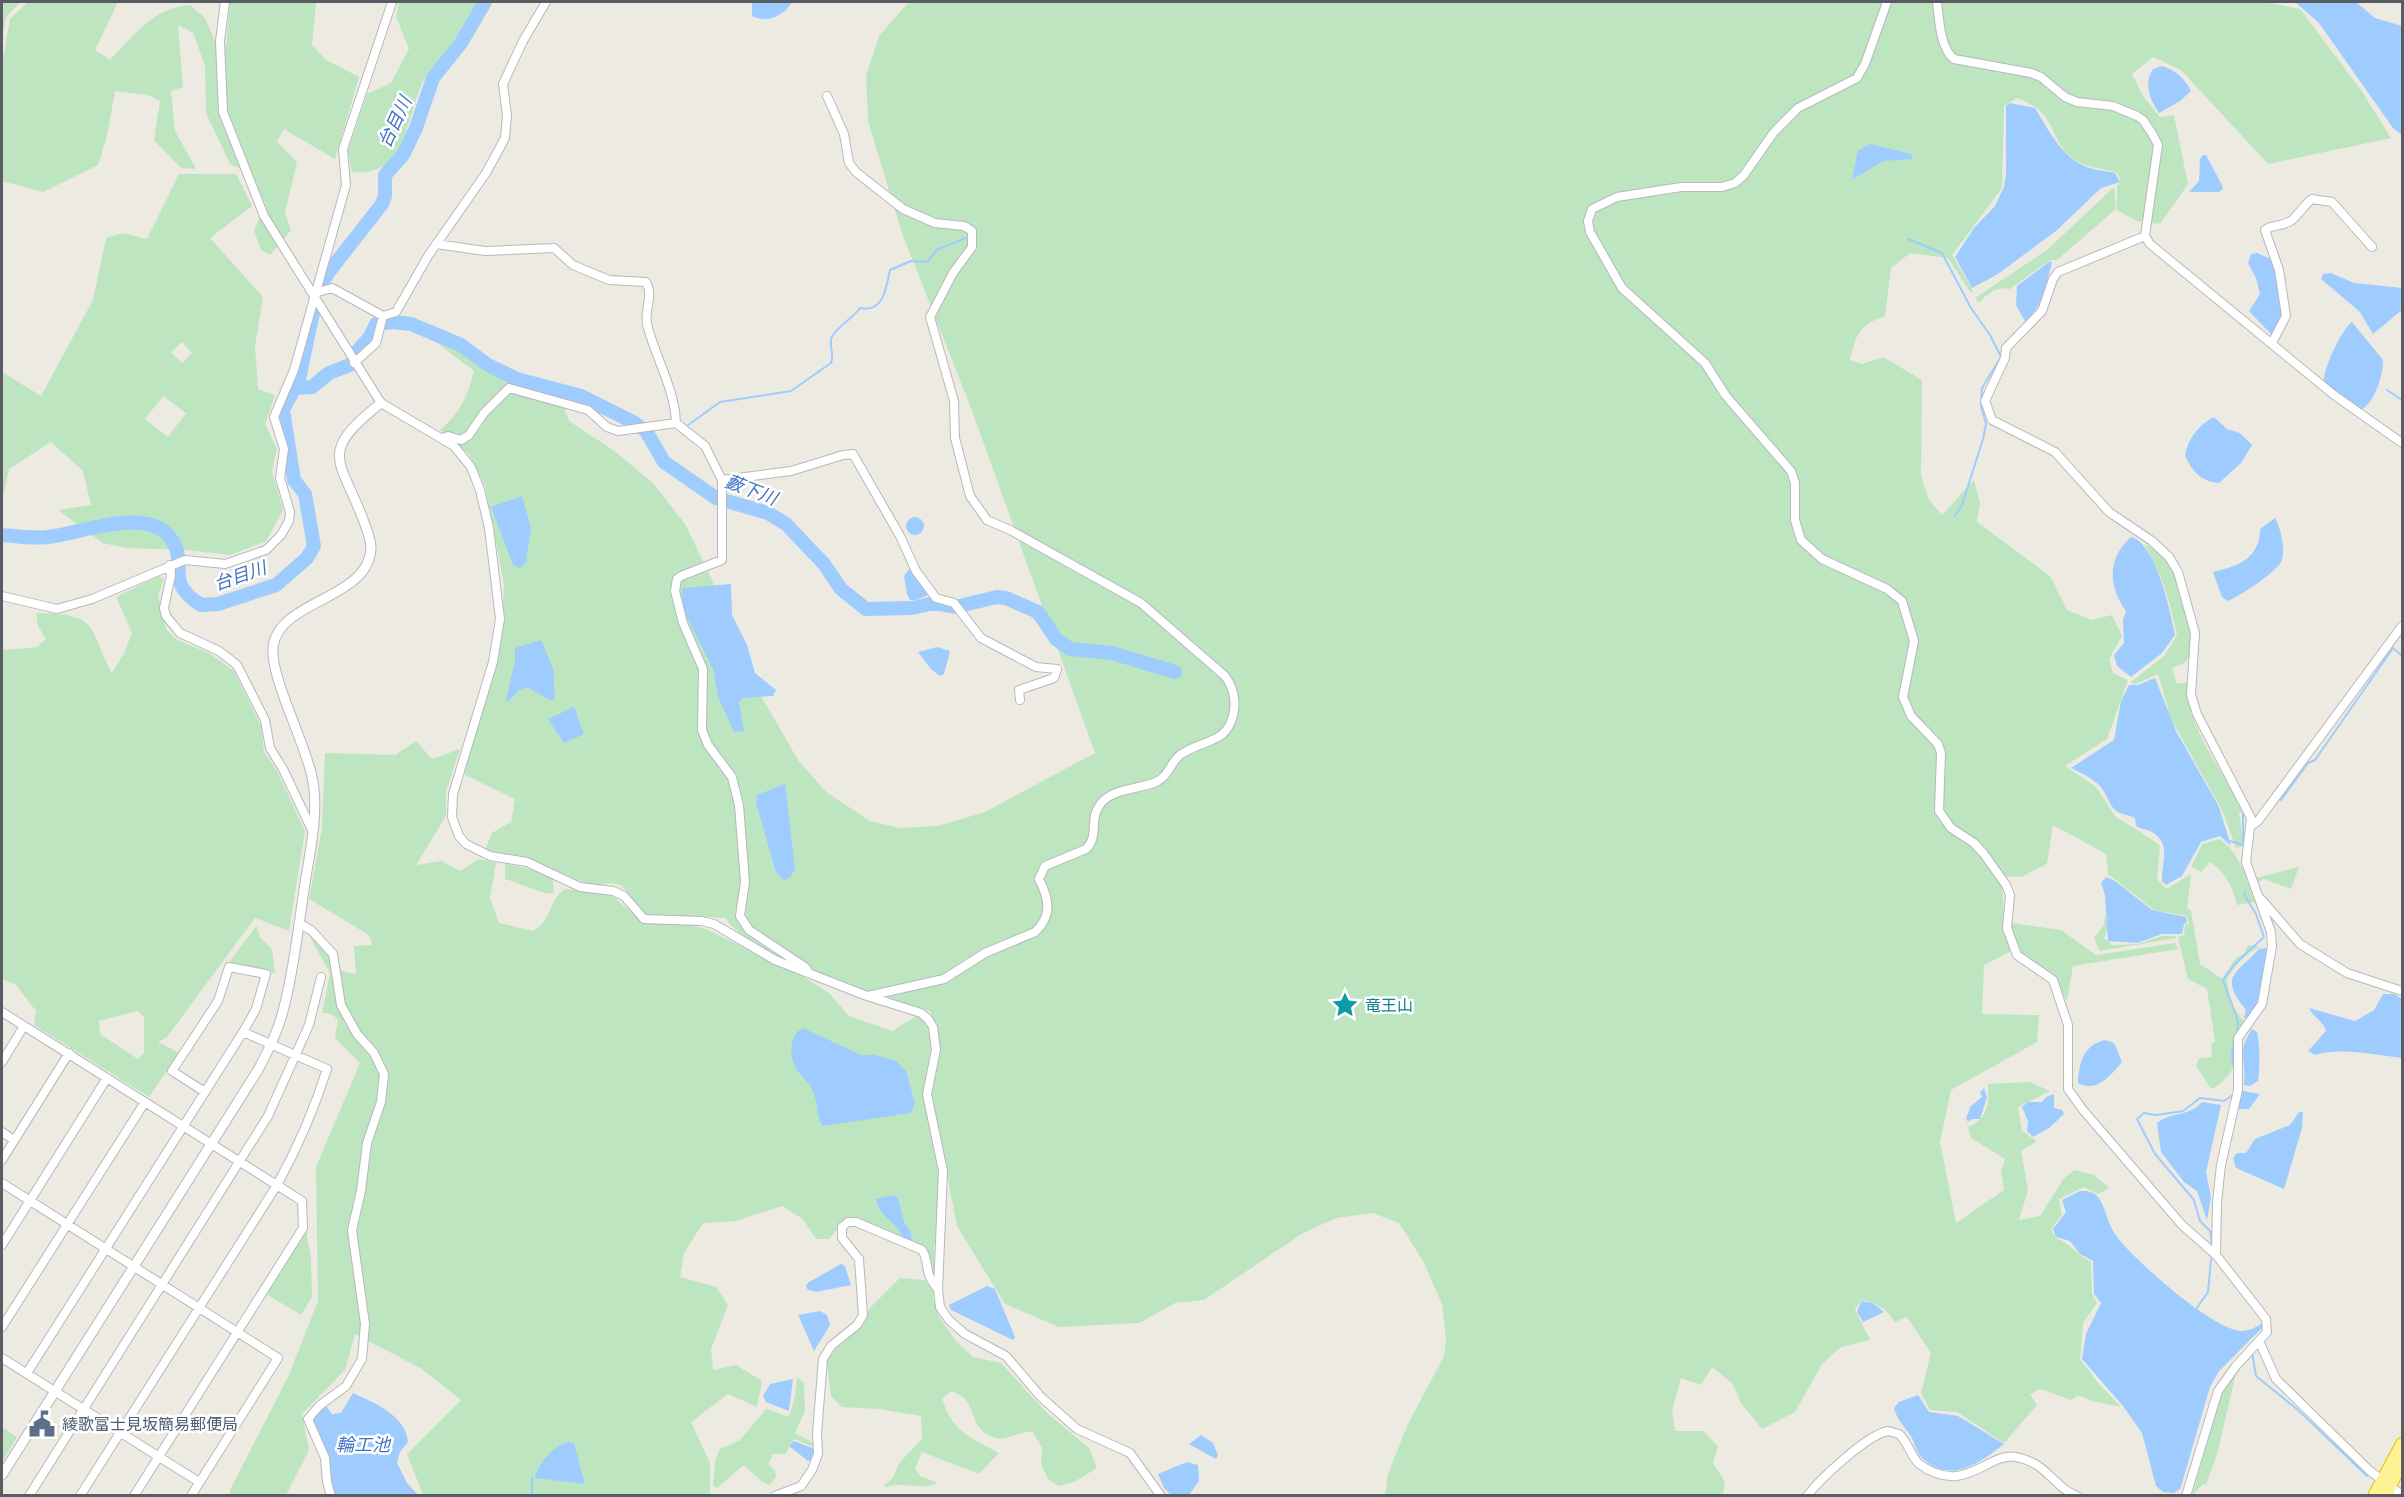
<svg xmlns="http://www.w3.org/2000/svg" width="2404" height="1497" font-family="'Public Sans','Noto Sans JP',sans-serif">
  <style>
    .green { fill: #bce5c0; fill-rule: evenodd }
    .water { fill: #9eccff }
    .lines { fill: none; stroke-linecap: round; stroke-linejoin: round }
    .stream { stroke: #9eccff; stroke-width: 2 }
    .river { stroke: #9eccff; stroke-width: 14 }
    .minor-casing { stroke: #b6b8be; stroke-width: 10 }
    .tertiary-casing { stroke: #b6b8be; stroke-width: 11 }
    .trunk-casing { stroke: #edb900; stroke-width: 14 }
    .minor { stroke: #fff; stroke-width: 8 }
    .tertiary { stroke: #fff; stroke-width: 9 }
    .trunk { stroke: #fef295; stroke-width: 12 }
    .labels { text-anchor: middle; stroke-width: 5; stroke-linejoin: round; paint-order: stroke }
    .culture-label { font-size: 16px; fill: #0d838f; stroke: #fff; text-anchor: start }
    .service-label { font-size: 16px; fill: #4e5e75; stroke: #fff; text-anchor: start }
    .water-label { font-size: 18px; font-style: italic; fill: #4074c3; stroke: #fff }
  </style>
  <rect width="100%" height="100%" fill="#edebe1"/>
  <path class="green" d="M2,2H20L6,17L2,38Z
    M28,2H118L95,50L110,60C134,35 154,7 190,5L205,18L214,39L226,46L230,2H316L312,45L326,60L359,77L335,159L284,129L277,142L297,162L285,213L291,230L270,255L261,250L254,231L265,204L252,174L230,164L206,113L205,65L193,33L178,25L183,87L171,91L175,131L196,169L181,168L154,140L160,101L148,95L115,91L107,136L98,165L43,192L2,181V65L10,19Z
    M399,2H479C469,17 460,33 449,48C442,58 433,66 426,76C406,109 410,179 352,172L348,151L367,94L391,83L409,49L396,17Z
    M909,2H2265L2300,9L2361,90L2391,138L2268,164L2181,70L2153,57L2132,74L2143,96L2160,117L2174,115L2188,184L2160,224L2137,221L2117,210V187L2121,180L2117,173C2101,167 2082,168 2069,155C2045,130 2058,114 2017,98L2004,106L2002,188L1952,255L1973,291L1971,293L1948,258L1910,253L1891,268L1885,316C1859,325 1856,334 1850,360L1862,364L1883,357L1922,380L1921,476L1929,500L1942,515L1974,480L1980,503L1977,522L2050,576L2067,610L2092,620L2112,615L2122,636L2109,659L2113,673L2128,680L2107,739L2065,766L2096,787L2115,816L2160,845L2157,879L2166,889L2191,874L2187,908L2191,911L2200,964L2222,979L2236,958L2244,954L2248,945L2260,947C2246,951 2235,966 2227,979L2230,1002L2244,1022C2229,1043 2239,1047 2234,1065C2231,1074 2220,1086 2211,1089L2196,1066L2199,1058L2212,1057L2211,1045L2215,1041L2207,989L2188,979L2178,937L2184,935L2185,925L2189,923L2187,916L2154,910L2108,874L2106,854L2053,825L2047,864L2021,877L2002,876L2004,922L2061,930L2096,955L2175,943L2178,949L2073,966L2067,1001L2052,975L2013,950L1984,965L1982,1014L2039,1015L2037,1042L1951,1090L1940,1142L1956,1223L2004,1190L2001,1171L2005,1159L1971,1138L1968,1127C1988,1118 1989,1105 1988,1084L2029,1082L2050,1091L2018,1107L2022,1131L2037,1141L2021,1151L2028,1190L2019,1220L2040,1216L2064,1178L2075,1170L2094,1175L2109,1188L2098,1194L2084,1187L2059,1199L2062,1214L2051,1230L2056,1238C2070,1243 2077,1255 2091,1262L2092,1294L2097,1303L2083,1323L2080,1359L2099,1384L2121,1407L2092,1401L2078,1395L2071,1400L2040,1389L2030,1394L2037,1405L2004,1443L1957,1412L1930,1410L1921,1393L1931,1353L1907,1317L1895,1322C1886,1309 1877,1302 1861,1300L1855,1310L1870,1340L1841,1347L1822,1364L1795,1412L1762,1429L1741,1403L1732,1383L1712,1367L1701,1385L1681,1378L1672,1411L1675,1431H1703L1718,1446L1713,1463L1725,1482L1723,1495H1385L1388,1474L1407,1426L1444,1356L1446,1340L1442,1304L1423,1261L1399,1223L1373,1213L1336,1218L1303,1233L1204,1300L1175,1303L1139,1323L1059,1327L1005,1304L957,1226L931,1092L940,1054L939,1037L930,1011C880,995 754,959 725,918L645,914L621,885L612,883L592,886L530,859L485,850L492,833L511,822L515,799L465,775L466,762L490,687L502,636L504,584L485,486L470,455L440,430C461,412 467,397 474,371L437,343L438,338L458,347L499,375L559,394L569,421L613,450L653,483L685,524L733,623L750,677L798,760L826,792L870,821L900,828L938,826L985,812L1095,753L971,408L902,233L868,121L866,76L879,36Z
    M179,174H236L252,206L210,238L263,297L255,346L258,389L275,395L265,424L277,449L272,471L283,510L266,541L230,555L187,550L126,548L103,543L58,510L91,505L83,471L51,442L9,469L2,502V372L41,396L93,300L106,238L123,233L147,239ZM182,342L192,353L182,363L171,352ZM163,396L186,413L168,437L145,419Z
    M2114,187L2116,209L2057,260H2050L2010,289C1997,286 1988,293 1979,303L1975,298L2047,250Z
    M2144,544C2149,547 2156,549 2161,553C2177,568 2199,639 2188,659C2184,664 2178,666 2172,668L2177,684L2187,682C2185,725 2224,773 2244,811L2239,813L2243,840L2241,847L2236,848L2223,812L2171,719L2158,674L2133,685L2131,682L2164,656L2177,635C2170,602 2162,573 2144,544Z
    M159,576L164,579L158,595L166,629L177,640L209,653L234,671L261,726L264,752L276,769L305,831L289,931L255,918L167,1037L158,1042L179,1053L149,1097L34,1025L36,1011L16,985L2,979V648L5,650L37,647L46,639L38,626L36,613C99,614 87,624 112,673L124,653L132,633L116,597ZM138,1011L144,1017V1053L138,1059L100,1034L99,1021Z
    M416,741L432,759L460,749L446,792V816L416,865L442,861L460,871L479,859L496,863L490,898L499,923L533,931C553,920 548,900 565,889L610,894L641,921L652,924H685L706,929L799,974L829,993L849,1016L892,1031L918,1015L928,1028L931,1048L923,1091L939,1165L937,1242L934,1243L935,1281L930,1277L928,1255L905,1240L843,1222L829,1239H816L803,1219L782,1206L736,1221L703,1223L684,1253L680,1277L716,1287L728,1305L711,1349L713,1370L736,1365L762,1381L757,1407L728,1394L691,1422L710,1463V1495H423L407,1454L461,1400L422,1369L355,1334L345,1370L302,1414L309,1450L286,1495H230V1490L288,1377L318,1301L316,1167L360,1063L335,1038L338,1020L332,1014L322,1013L330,973L310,937L311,935L341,971L356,974L354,946L372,945L369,935L309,899L322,828L325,753L395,755Z
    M2220,839C2241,855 2246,878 2255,902L2237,905C2234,889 2224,870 2210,862L2201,872L2191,867L2202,844Z
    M505,863L540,872L553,879L554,893C544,896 518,882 505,879Z
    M2299,867L2291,889L2264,879L2256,883V878Z
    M2105,914L2108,927L2104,938L2112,945L2138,944L2162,936H2176V938L2100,951L2094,938L2104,925Z
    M256,926L260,937L272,949L275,973L228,964Z
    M306,1229L311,1260L312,1297L301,1315L266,1294Z
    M900,1278L925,1280L934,1291L933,1298L939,1317L956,1341L973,1357L1001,1363L1047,1413L1089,1448L1097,1468L1074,1482L1059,1486L1048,1479L1041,1464L1042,1448L1033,1432C1019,1430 1010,1441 996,1438C972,1432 976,1411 964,1398C961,1395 955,1393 951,1391L942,1399C953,1432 969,1437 999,1453L979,1474L922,1452L915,1468L920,1476L938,1483C921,1491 904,1481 886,1487L884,1485L892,1479L900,1462L922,1439L921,1416L879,1409L842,1407L831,1396L827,1363L831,1354L864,1324L869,1309Z
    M2250,1355V1359L2236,1373L2218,1451L2206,1485L2203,1484L2192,1496L2220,1396L2227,1380Z
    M797,1377L804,1383L805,1411L795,1433L814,1443V1447L794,1439L785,1454H773L768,1464L775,1470L776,1477L770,1485L761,1481L744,1465L717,1488L713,1485L715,1461L720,1449L740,1440L766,1409L789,1417L795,1396Z
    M2,1427L17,1437L2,1462Z"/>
  <path class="water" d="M752,2H792C785,15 767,24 752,16Z
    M2295,2H2356L2375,18L2402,26V135L2393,128L2319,23Z
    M2162,66C2177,71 2184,78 2191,91L2180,101L2159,113C2150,99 2143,84 2153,69Z
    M2010,103L2035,108C2048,129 2062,158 2087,167C2095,170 2106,171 2115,173L2120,182L2101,188L2056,231L1998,274L1972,288L1955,257L1974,228L1995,206L2004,187L2006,174V106Z
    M1871,144L1911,154L1913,159L1883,161L1852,180L1858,150Z
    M2203,155H2206L2222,185L2223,189L2219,192H2189L2199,181L2200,159Z
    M2257,253L2271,259L2274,264L2284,317L2274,334H2271L2249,311L2260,294L2256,278L2248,263L2251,254Z
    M2050,261L2052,263L2041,302L2026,323L2016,305L2017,286Z
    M2331,273L2354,283L2402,288V310L2373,334L2360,312L2321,279L2323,274Z
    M2352,322L2383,360C2383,376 2375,402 2361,410L2324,382C2322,370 2343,327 2352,322Z
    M2214,417L2227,429L2240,433L2252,445L2241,463L2219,483C2201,481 2192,472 2185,455C2188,439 2199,424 2214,417Z
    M522,496L531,528L526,562L520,568L513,565L491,507Z
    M906 526a9 9 0 1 1 18 0a9 9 0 1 1-18 0Z
    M2275,518C2281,528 2286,552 2281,562C2275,573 2240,596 2228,601L2222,597L2213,572C2239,566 2260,558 2260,529Z
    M2131,537C2156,543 2171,613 2175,635L2162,653L2131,677L2117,666L2114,655L2124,643L2123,619L2126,611C2108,587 2107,558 2131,537Z
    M909,569L928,595L916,600H910L907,594L904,576Z
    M731,584L732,615L747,645L755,673L776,690L773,696L743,698L739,702L744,731L734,732L718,697L713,669L683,609L682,588Z
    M541,640L553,668L555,699L550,700L527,687L519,690L508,702L506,700L515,661V648Z
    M937,647L950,651L944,674L940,676L931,669L918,652Z
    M2155,678L2176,731L2219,807L2231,846L2220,836L2201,842L2182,876L2166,885L2162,881C2161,863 2173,843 2150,831C2145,829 2141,829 2136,826L2135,818C2128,814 2119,815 2114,809C2108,802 2106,792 2099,785C2091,777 2081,773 2071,768L2114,740L2121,701L2129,685H2138Z
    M574,707L584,734L564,743L548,719Z
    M785,784L795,869L791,876L784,881L776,872L756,803L757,795Z
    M2106,877L2115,881L2152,910L2186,917L2187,922L2184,924L2182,934H2162L2137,943L2108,941L2105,895L2101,883Z
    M2267,948L2259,998L2250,1019L2244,1018L2246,1010C2219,976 2235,975 2259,949Z
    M2383,994H2394L2402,999V1058C2374,1055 2343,1047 2315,1055L2308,1051L2326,1031C2323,1021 2313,1017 2309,1008L2355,1021L2374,1010Z
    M803,1028L861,1055H875L896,1061L906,1071L915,1103L911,1113L822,1126C816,1115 818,1105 814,1094C811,1084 803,1078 797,1070C789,1058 788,1035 803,1028Z
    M2252,1029L2257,1032C2260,1046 2260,1066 2258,1081L2250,1086L2244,1085C2247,1061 2236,1052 2252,1029Z
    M2105,1040L2114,1043L2122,1062C2110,1076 2097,1093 2078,1083C2079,1063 2083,1045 2105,1040Z
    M1984,1088L1987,1097L1980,1119H1972L1968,1122L1966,1118L1971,1106L1982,1097L1980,1092Z
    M2243,1091L2260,1094L2249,1109H2237Z
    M2054,1094V1108L2062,1110L2064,1114L2049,1128L2033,1137L2027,1131L2028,1121L2022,1107L2028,1102H2042L2046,1097Z
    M2202,1102L2221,1105L2206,1172L2211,1197L2207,1220L2197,1191L2184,1182L2161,1152L2157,1123C2172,1111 2187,1118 2202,1102Z
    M2299,1112H2303L2302,1128L2284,1189L2236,1168L2233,1158L2237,1153H2246L2255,1139L2290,1125Z
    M2080,1191C2087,1191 2092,1191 2097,1196C2105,1204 2107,1223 2115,1234C2131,1258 2213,1330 2241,1331C2250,1331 2256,1327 2263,1323V1327L2219,1371L2210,1387L2182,1483L2180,1489L2174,1493L2163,1492L2156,1486L2142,1433L2123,1406L2082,1359L2086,1334L2101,1303L2094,1294L2093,1261L2080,1254L2070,1241L2056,1237L2053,1229L2066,1212L2062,1200Z
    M894,1195L898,1198L904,1222L911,1233L912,1241L904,1239C898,1223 879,1217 876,1199Z
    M841,1264L845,1266L851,1285L816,1292L807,1289L806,1285L809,1282Z
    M987,1286L995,1289L1015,1337L1013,1340L951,1310L949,1305Z
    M1861,1301L1873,1303L1884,1312L1863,1322L1857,1312Z
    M820,1311L827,1315L830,1325L814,1351L798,1315Z
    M793,1379L789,1411L766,1402L763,1396L770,1384Z
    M353,1393C375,1403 406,1416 408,1442L400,1452L397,1463L407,1483L418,1495H334L313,1419L326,1406L332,1414L341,1413Z
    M1918,1395L1929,1412L1958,1416L2004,1444C1978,1464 1950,1485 1921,1457C1916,1452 1915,1443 1911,1436C1904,1426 1897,1420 1894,1408L1899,1402Z
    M1201,1435L1213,1443L1218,1455L1216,1459L1189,1444Z
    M794,1441L815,1449L814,1459L808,1461L789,1446Z
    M569,1442L574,1443L585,1484L535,1478C537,1464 555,1445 569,1442Z
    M1187,1462L1198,1465L1199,1481L1189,1495H1171L1164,1488L1158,1474Z"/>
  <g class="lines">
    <path class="stream" d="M1908,239L1942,253L1971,308L1990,335L2001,357L1982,388L1981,406L1986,424L1983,439L1962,505L1955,516
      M2387,390L2402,400
      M687,426L720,402L791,391L831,363C834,355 830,348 831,339C832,331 854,317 860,308C884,313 886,288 890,270L911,261L927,262L938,249L966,238
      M2281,800L2308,763L2315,760L2393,648L2402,656
      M2230,841L2243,845V814
      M2237,1034L2238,1021L2223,980L2235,964L2264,937L2256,914L2244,894L2246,892
      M2234,1069L2232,1056L2234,1039
      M2212,1244L2210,1231L2200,1221L2194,1200L2155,1154L2137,1119L2144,1113L2156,1115L2183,1111L2200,1098L2224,1101L2233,1095
      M2196,1309L2208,1292L2211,1259
      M2252,1352L2256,1376L2298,1410L2367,1476
      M532,1496V1478"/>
    <path class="river" d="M321,286L328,273L382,204L385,196V175L403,155L416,128L433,78L461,43L485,2
      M355,354L370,337L376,324L392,322L411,324L461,345L488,365L517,379L581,396L633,422L646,431L664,462L716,498L768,513L786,524L824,564L841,589L866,609L912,608L935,603L955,607L997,597L1006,598L1038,612L1056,639L1070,649L1112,653L1175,672
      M296,388L312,387L329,373L350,365
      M2,535C16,536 33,539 48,537C79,534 143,507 168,535C192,563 161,580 201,605L218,604L276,585L307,558L314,546L305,494L294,480L283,410L299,379L314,308"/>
    <g class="minor-casing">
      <path id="minor" d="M225,2L220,41L223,112L264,216L381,403L454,446L471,467L480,490L489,528L500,619L493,662L453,794L452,817L459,836L466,844L490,856L527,862L580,887L613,891L624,896L644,919L701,921L714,924L775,960L867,996L921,1013L928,1019L933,1027L936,1050L927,1094L943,1171L938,1289L940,1307L949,1320L965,1334L1006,1356L1041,1397L1077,1429L1130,1453L1161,1496
        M1887,2L1865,64L1857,78L1798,108L1774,132L1744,175L1735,183L1722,187H1681L1617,197L1592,209L1588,221L1590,232L1622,288L1705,363L1726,396L1791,471L1795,483V520L1801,540L1822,559L1887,589L1902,601L1914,641L1903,697L1911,716L1938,744L1941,753L1939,811L1951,828L1974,843L1984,854L2006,885L2010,895L2007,928L2017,955L2053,980L2068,1025V1089L2083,1110L2182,1225L2216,1255L2266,1319L2267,1332L2236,1366L2218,1391L2186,1496
        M1937,2C1939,18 1940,48 1954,59L2031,73L2041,77L2065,97L2077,102L2113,106L2137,116L2143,120L2153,135L2158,145L2145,236L2150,244L2334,395L2402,443
        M827,96L844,134L849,163L856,172L903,209L935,223L964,226L972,231V247L953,273L930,317L954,401L955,438L970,496L987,520L1010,530L1141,603L1225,676C1233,687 1236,698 1234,711C1228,746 1203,738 1180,755C1170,763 1169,776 1156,782C1140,789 1118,788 1104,800C1086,818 1101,834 1086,849L1045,866L1039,879C1049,899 1053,915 1035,932L985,953L944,979L868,996
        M2145,236L2058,272L2053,279L2042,311L2006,348L2005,358L1985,401L1992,420L2055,452L2109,512L2152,541L2169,557L2178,572L2195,633L2191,695L2197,714L2251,818L2246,862L2271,932L2272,946L2262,1004L2238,1038V1090L2221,1165L2217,1202L2216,1255
        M436,244L485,251L554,248L573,265L609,280L646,282C654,296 644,310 647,324C655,357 675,389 676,423
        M314,297L318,292L332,288L383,316L396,312L428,256L486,173L505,138L507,116L503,84L523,41L546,2
        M2272,343L2286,316L2279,270L2265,230C2272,224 2283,227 2292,220C2299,214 2304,205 2312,199L2332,202L2372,247
        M354,363L376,343L383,316
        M442,438L448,436L461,440L469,435L484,413L509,388L588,410L607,427L618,431L676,423L705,446L722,480V560L681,576L677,579L675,591L683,623L703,669L702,730L708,745L732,777L739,805L745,882L740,916L749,930L805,967L809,973
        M722,480L791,471L843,455L853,454L900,536L916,571L936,598L954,603L981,638L1036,667L1057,669L1054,678L1019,690L1020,700
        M170,565L171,575L164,608L166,616L180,633L219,651L237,665L265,720L270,748L283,769L312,830
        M2,596L57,609L92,599L185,560L225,564L266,550L281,535L289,521L290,512L280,478L284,449L274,417L294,370L346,185L343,149L392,2
        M2251,826L2258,821L2402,626
        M2261,899L2300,944L2347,973L2402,991
        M299,923L312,931L333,954L341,1005L357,1034L374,1053L384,1074L381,1102L367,1143L361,1191L352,1230L365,1324L362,1359L346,1386L319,1406L308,1419L325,1458L327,1482L331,1496
        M2,1012L302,1201L303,1228L134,1496
        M2,1062L24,1026
        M2,1132L14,1140
        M2,1160L69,1053
        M2,1183L278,1358L191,1496
        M2,1245L107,1078
        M2,1327L145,1102
        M2259,1341L2276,1379L2370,1471L2402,1495
        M2,1358L199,1482
        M27,1373L243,1032L256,1009L266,974L229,967L218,1001L172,1071L205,1092
        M29,1496L268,1116L309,1025L321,977
        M80,1496L277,1185C298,1147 314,1110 327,1069L243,1032
        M775,1496L801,1486L812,1470L818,1454L817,1433L823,1359L831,1346L857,1325L863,1315L859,1259L842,1238V1227L848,1222H856L922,1250C931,1264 922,1271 938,1289
        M1807,1496C1821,1478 1867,1435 1888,1431L1899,1434C1908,1442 1910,1455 1919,1464C1965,1497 1987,1452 2016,1457C2048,1463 2053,1487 2077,1496"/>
    </g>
    <g class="tertiary-casing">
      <path id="tertiary" d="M2,1475L258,1070C269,1049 279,1029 284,1007C294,969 298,929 304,890C309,854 320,813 312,777C305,742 270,677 273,647C279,599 369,600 371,548C371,539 367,530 364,522C341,459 316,454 381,403"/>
    </g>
    <g class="trunk-casing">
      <path id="trunk" d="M2374,1496L2402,1444
        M2385,1496L2402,1462"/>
    </g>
    <use href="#minor" class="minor"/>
    <use href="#tertiary" class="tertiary"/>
    <use href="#trunk" class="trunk"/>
  </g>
  <defs>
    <g id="sight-bare" transform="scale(2.07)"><path d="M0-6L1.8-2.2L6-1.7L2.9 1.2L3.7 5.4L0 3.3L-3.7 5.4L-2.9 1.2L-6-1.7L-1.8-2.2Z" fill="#0f9aa8" stroke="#fff" stroke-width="2.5" paint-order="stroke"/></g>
    <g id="civic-bare" transform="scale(2.07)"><path d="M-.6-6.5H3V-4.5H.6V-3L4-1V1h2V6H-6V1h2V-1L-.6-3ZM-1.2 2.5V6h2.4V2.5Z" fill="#5c6f8a" stroke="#fff" stroke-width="2.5" paint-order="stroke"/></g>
  </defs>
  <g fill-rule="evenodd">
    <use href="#sight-bare" x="1345" y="1005"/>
    <use href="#civic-bare" x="42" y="1424"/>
  </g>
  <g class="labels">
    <g class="culture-label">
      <text x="1365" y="1011">竜王山</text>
    </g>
    <g class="service-label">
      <text x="62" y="1430">綾歌富士見坂簡易郵便局</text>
    </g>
    <g class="water-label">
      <text transform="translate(395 122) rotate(-65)" y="6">台目川</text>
      <text transform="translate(751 490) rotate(21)" y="6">藪下川</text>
      <text transform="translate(240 576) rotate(-19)" y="6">台目川</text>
      <text x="363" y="1451">輪工池</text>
    </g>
  </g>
  <rect width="2404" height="1497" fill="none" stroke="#595c62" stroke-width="6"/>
</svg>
